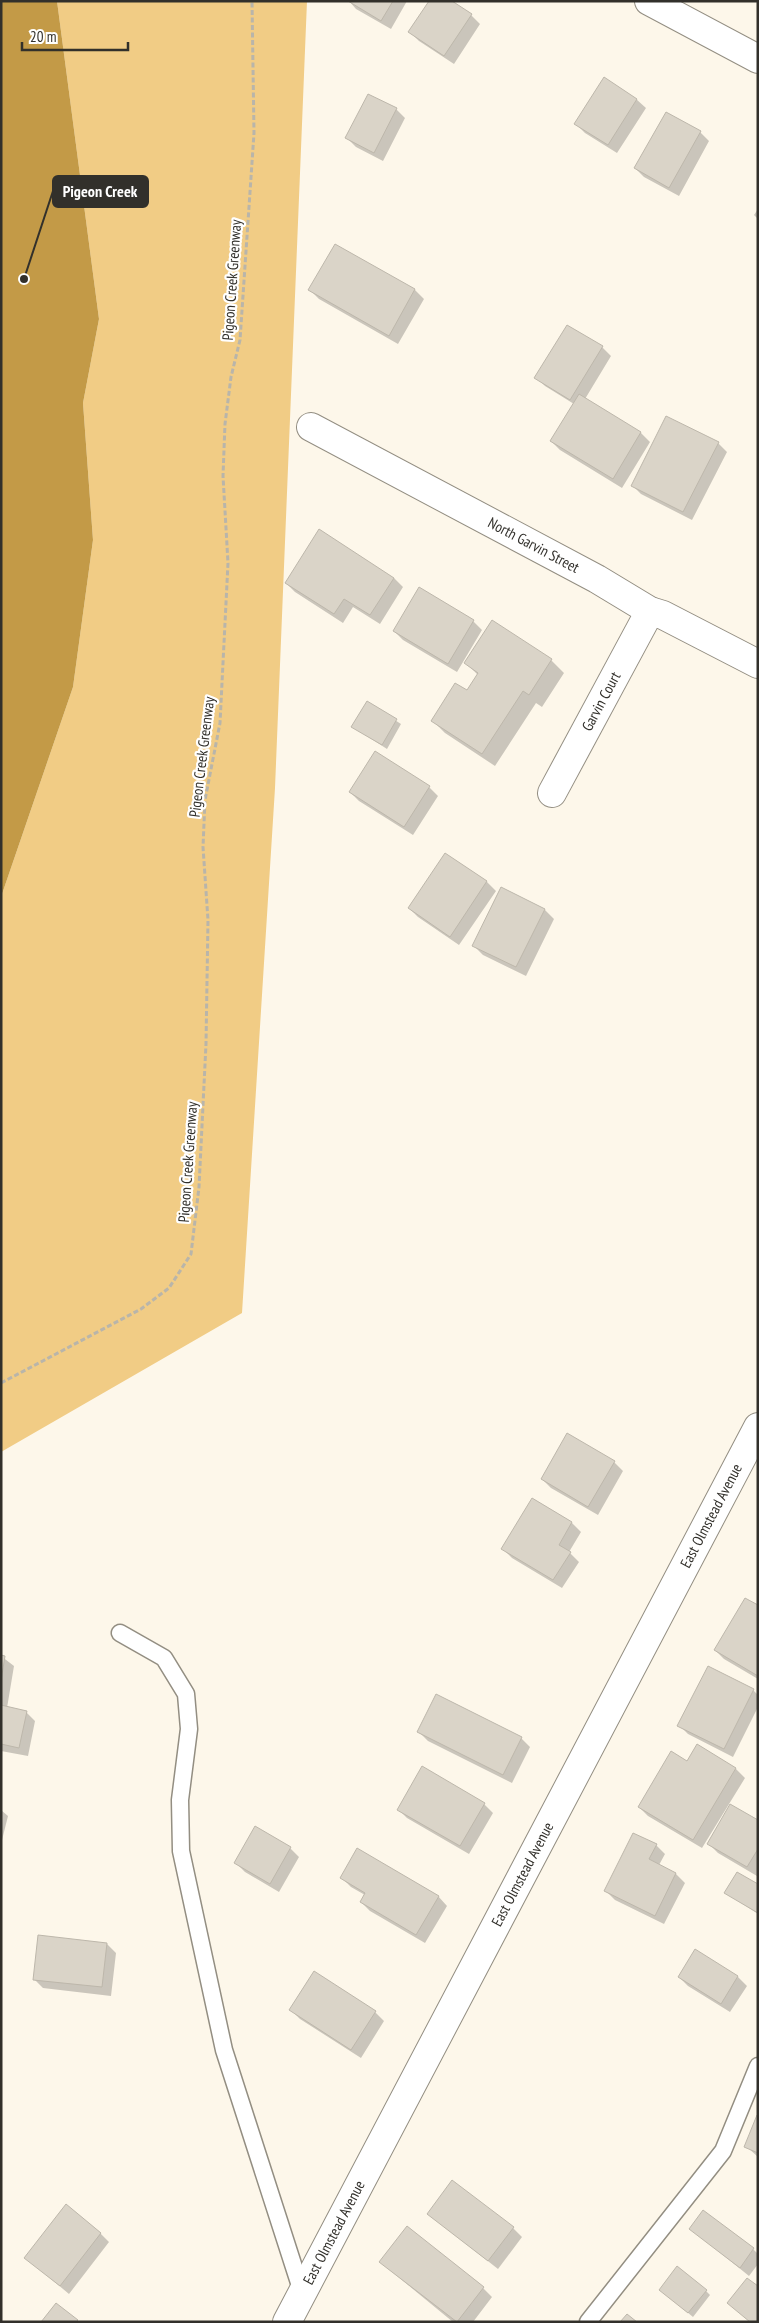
<svg xmlns="http://www.w3.org/2000/svg" width="759" height="2323" font-family="'PT Sans Narrow',sans-serif">
  <style>
    .green { fill: #f1cc85 }
    .water { fill: #c39a47 }
    .shadow { fill: #0003 }
    .building { fill: #dad4c8; stroke: #bdb7ab }
    .lines { fill: none; stroke-linecap: round; stroke-linejoin: round }
    .lane-casing { stroke: #938e82; stroke-width: 19 }
    .street-casing { stroke: #938e82; stroke-width: 30 }
    .secondary-casing { stroke: #938e82; stroke-width: 30 }
    .path { stroke: #b9b5aa; stroke-width: 3; stroke-dasharray: 5 2.5; stroke-linecap: butt }
    .lane { stroke: #fff; stroke-width: 16 }
    .street { stroke: #fff; stroke-width: 28 }
    .secondary { stroke: #fff; stroke-width: 28 }
    .labels { text-anchor: middle; stroke-width: 4.5; stroke-linejoin: round; paint-order: stroke }
    .street-label { font-size: 15px; fill: #32302b; stroke: #fff }
    .leader { fill: none; stroke: #32302b; stroke-width: 2 }
    .callout-dot { fill: #32302b; stroke: #fff; stroke-width: 2 }
    .callout { fill: #32302b; stroke: #32302b; stroke-width: 2 }
    .callout-label { font-size: 16px; text-anchor: middle; font-weight: bold; fill: #fff }
  </style>
  <rect width="100%" height="100%" fill="#fdf7ea"/>
  <path class="green" d="M57,1H307L275,788L242,1313L1,1452V897L73,687L93,540L83,403L99,319Z"/>
  <path class="water" d="M1,1H57L99,319L83,403L93,540L73,687L1,897Z"/>
  <path class="shadow" d="M349,1H407L391,29L356,9Z
    M471,15L480,24L454,64L419,41L410,32Z
    M636,99L646,108L617,153L585,133L576,124Z
    M396,109L405,118L383,161L356,147L347,138Z
    M700,132L709,141L679,196L644,177L635,168Z
    M758,209V219L754,215Z
    M335,245L415,290L424,299L398,344L319,299L310,290Z
    M568,326L602,347L611,356L585,399L641,433L650,442L622,488L560,450L551,441L574,404L545,386L536,377Z
    M718,443L727,452L692,520L641,494L632,485Z
    M394,578L403,587L380,624L353,607L343,623L295,592L286,583Z
    M473,621L482,630L457,672L403,640L394,631Z
    M492,622L551,660L564,673L542,707L536,703L495,766L445,733L433,721L467,692L478,675L465,662Z
    M367,702L401,724L387,749L353,727Z
    M376,753L429,787L438,796L413,835L359,801L350,792Z
    M446,855L487,882L496,891L459,945L418,917L409,908Z
    M545,910L554,919L526,976L483,955L474,946Z
    M614,1462L623,1471L598,1515L551,1488L542,1479Z
    M533,1499L572,1523L581,1532L569,1552L579,1562L562,1588L512,1558L503,1549Z
    M758,1607V1679L724,1659L715,1650Z
    M1,1656L14,1666L7,1708L26,1712L35,1721L28,1756L1,1751Z
    M753,1690L758,1695V1707L733,1757L688,1734L679,1725Z
    M419,1732L521,1738L530,1747L512,1783L428,1741Z
    M697,1746L736,1769L745,1778L702,1848L648,1816L639,1807L687,1762Z
    M422,1768L484,1804L493,1813L469,1854L407,1818L398,1809Z
    M1,1810L8,1816L1,1844Z
    M758,1822V1874L757,1876L718,1853L709,1844Z
    M656,1845L665,1854L659,1865L676,1874L685,1883L664,1924L615,1900L606,1891Z
    M290,1848L299,1857L279,1892L245,1872L236,1863Z
    M342,1878L438,1896L447,1906L425,1943L370,1911L361,1902L365,1895L351,1887Z
    M758,1885V1914L725,1892Z
    M107,1944L116,1953L111,1996L43,1988L34,1979Z
    M696,1951L738,1977L747,1986L730,2012L688,1986L679,1977Z
    M291,2010L375,2012L384,2021L361,2058L300,2019Z
    M758,2118V2157L746,2146Z
    M428,2214L513,2228L522,2237L498,2269Z
    M691,2229L753,2249L758,2254V2264L749,2276Z
    M100,2233L109,2242L69,2294L26,2258Z
    M380,2262L483,2288L492,2297L473,2322H453Z
    M706,2291L710,2295L693,2317L665,2294Z"/>
  <path class="building" d="M348,1H393L381,21Z
    M429,1H452L472,14L444,56L408,32Z
    M604,77L637,99L608,145L574,124Z
    M368,94L397,108L374,153L345,138Z
    M666,112L701,131L669,188L634,168Z
    M335,244L415,289L389,336L308,290Z
    M567,325L603,346L570,400L534,378Z
    M579,394L641,432L613,479L550,441Z
    M666,416L719,442L683,512L631,486Z
    M319,529L394,578L370,615L344,599L334,614L285,583Z
    M419,587L474,620L448,664L393,631Z
    M492,620L552,659L529,695L523,691L482,754L431,721L455,683L467,690L478,673L464,663Z
    M367,701L397,719L382,745L351,727Z
    M375,751L430,786L404,827L349,792Z
    M445,853L487,881L450,937L408,908Z
    M501,887L545,909L516,967L472,946Z
    M567,1433L615,1461L588,1507L541,1479Z
    M532,1498L572,1522L559,1545L571,1552L553,1580L501,1549Z
    M745,1598L758,1605V1676L714,1650Z
    M1,1655L5,1656L1,1681Z
    M708,1666L754,1689L724,1749L677,1726Z
    M436,1694L522,1737L503,1775L417,1732Z
    M1,1705L27,1711L19,1748L1,1744Z
    M697,1744L736,1768L693,1840L638,1807L671,1751L687,1761Z
    M422,1766L485,1803L460,1846L397,1810Z
    M730,1804L758,1820V1849L747,1867L707,1844Z
    M255,1826L291,1847L270,1884L234,1863Z
    M633,1833L657,1844L649,1859L676,1873L655,1916L604,1891Z
    M357,1848L439,1896L416,1935L360,1902L365,1893L340,1878Z
    M737,1872L758,1884V1913L724,1893Z
    M38,1935L107,1943L102,1987L33,1980Z
    M695,1949L738,1976L721,2004L678,1977Z
    M314,1971L376,2011L351,2050L289,2010Z
    M757,2115L758,2116V2153L744,2147Z
    M452,2180L514,2227L488,2261L427,2214Z
    M66,2204L101,2233L60,2286L24,2258Z
    M703,2210L754,2248L740,2268L689,2229Z
    M407,2226L484,2287L457,2322L379,2262Z
    M677,2266L707,2290L688,2313L659,2290Z
    M747,2278L758,2286V2322H750L727,2303Z
    M56,2303L78,2320L76,2322H41Z
    M627,2314L637,2322H620Z"/>
  <g class="lines">
    <g class="lane-casing">
      <path id="lane" d="M120,1633L164,1658L186,1694L189,1729L180,1800L181,1851L224,2050L302,2292
        M588,2322L723,2151L758,2066"/>
    </g>
    <g class="street-casing">
      <g id="street">
        <path d="M649,1L758,59"/>
        <path id="s1" d="M311,427L597,579L650,611L663,615L758,664"/>
        <path id="s2" d="M552,793L650,611"/>
      </g>
    </g>
    <g class="secondary-casing">
      <g id="secondary">
        <path id="s3" d="M287,2322L758,1427"/>
      </g>
    </g>
    <path class="path" d="M1,1383L141,1309L169,1288L191,1254L199,1187L206,1044L208,920L203,847L205,800L220,723L228,563L223,476L225,424L231,377L240,340L254,133L252,1"/>
    <use href="#lane" class="lane"/>
    <use href="#street" class="street"/>
    <use href="#secondary" class="secondary"/>
  </g>
  <g class="labels">
    <g class="street-label">
      <text transform="translate(232 280) rotate(-86)" y="5">Pigeon Creek Greenway</text>
      <text dy="5" stroke="none"><textPath href="#s1" startOffset="252">North Garvin Street</textPath></text>
      <text dy="5" stroke="none"><textPath href="#s2" startOffset="104">Garvin Court</textPath></text>
      <text transform="translate(202 757) rotate(-83)" y="5">Pigeon Creek Greenway</text>
      <text transform="translate(188 1162) rotate(-86)" y="5">Pigeon Creek Greenway</text>
      <text dy="5" stroke="none"><textPath href="#s3" startOffset="911">East Olmstead Avenue</textPath></text>
      <text dy="5" stroke="none"><textPath href="#s3" startOffset="506">East Olmstead Avenue</textPath></text>
      <text dy="5" stroke="none"><textPath href="#s3" startOffset="101">East Olmstead Avenue</textPath></text>
    </g>
  </g>
  <path class="leader" d="M24 279L53 191"/>
  <circle class="callout-dot" cx="24" cy="279" r="5"/>
  <rect class="callout" x="53" y="176" width="95" height="31" rx="5"/>
  <g class="callout-label">
    <text x="100" y="197">Pigeon Creek</text>
  </g>
  <rect width="759" height="2323" fill="none" stroke="#32302b" stroke-width="5"/>
  <path d="M22 42v8h106v-8" fill="none" stroke="#32302b" stroke-width="2.5"/>
  <text x="30" y="42" font-size="15" fill="#32302b" stroke="#ffffff" stroke-width="4" paint-order="stroke">20 m</text>
</svg>
